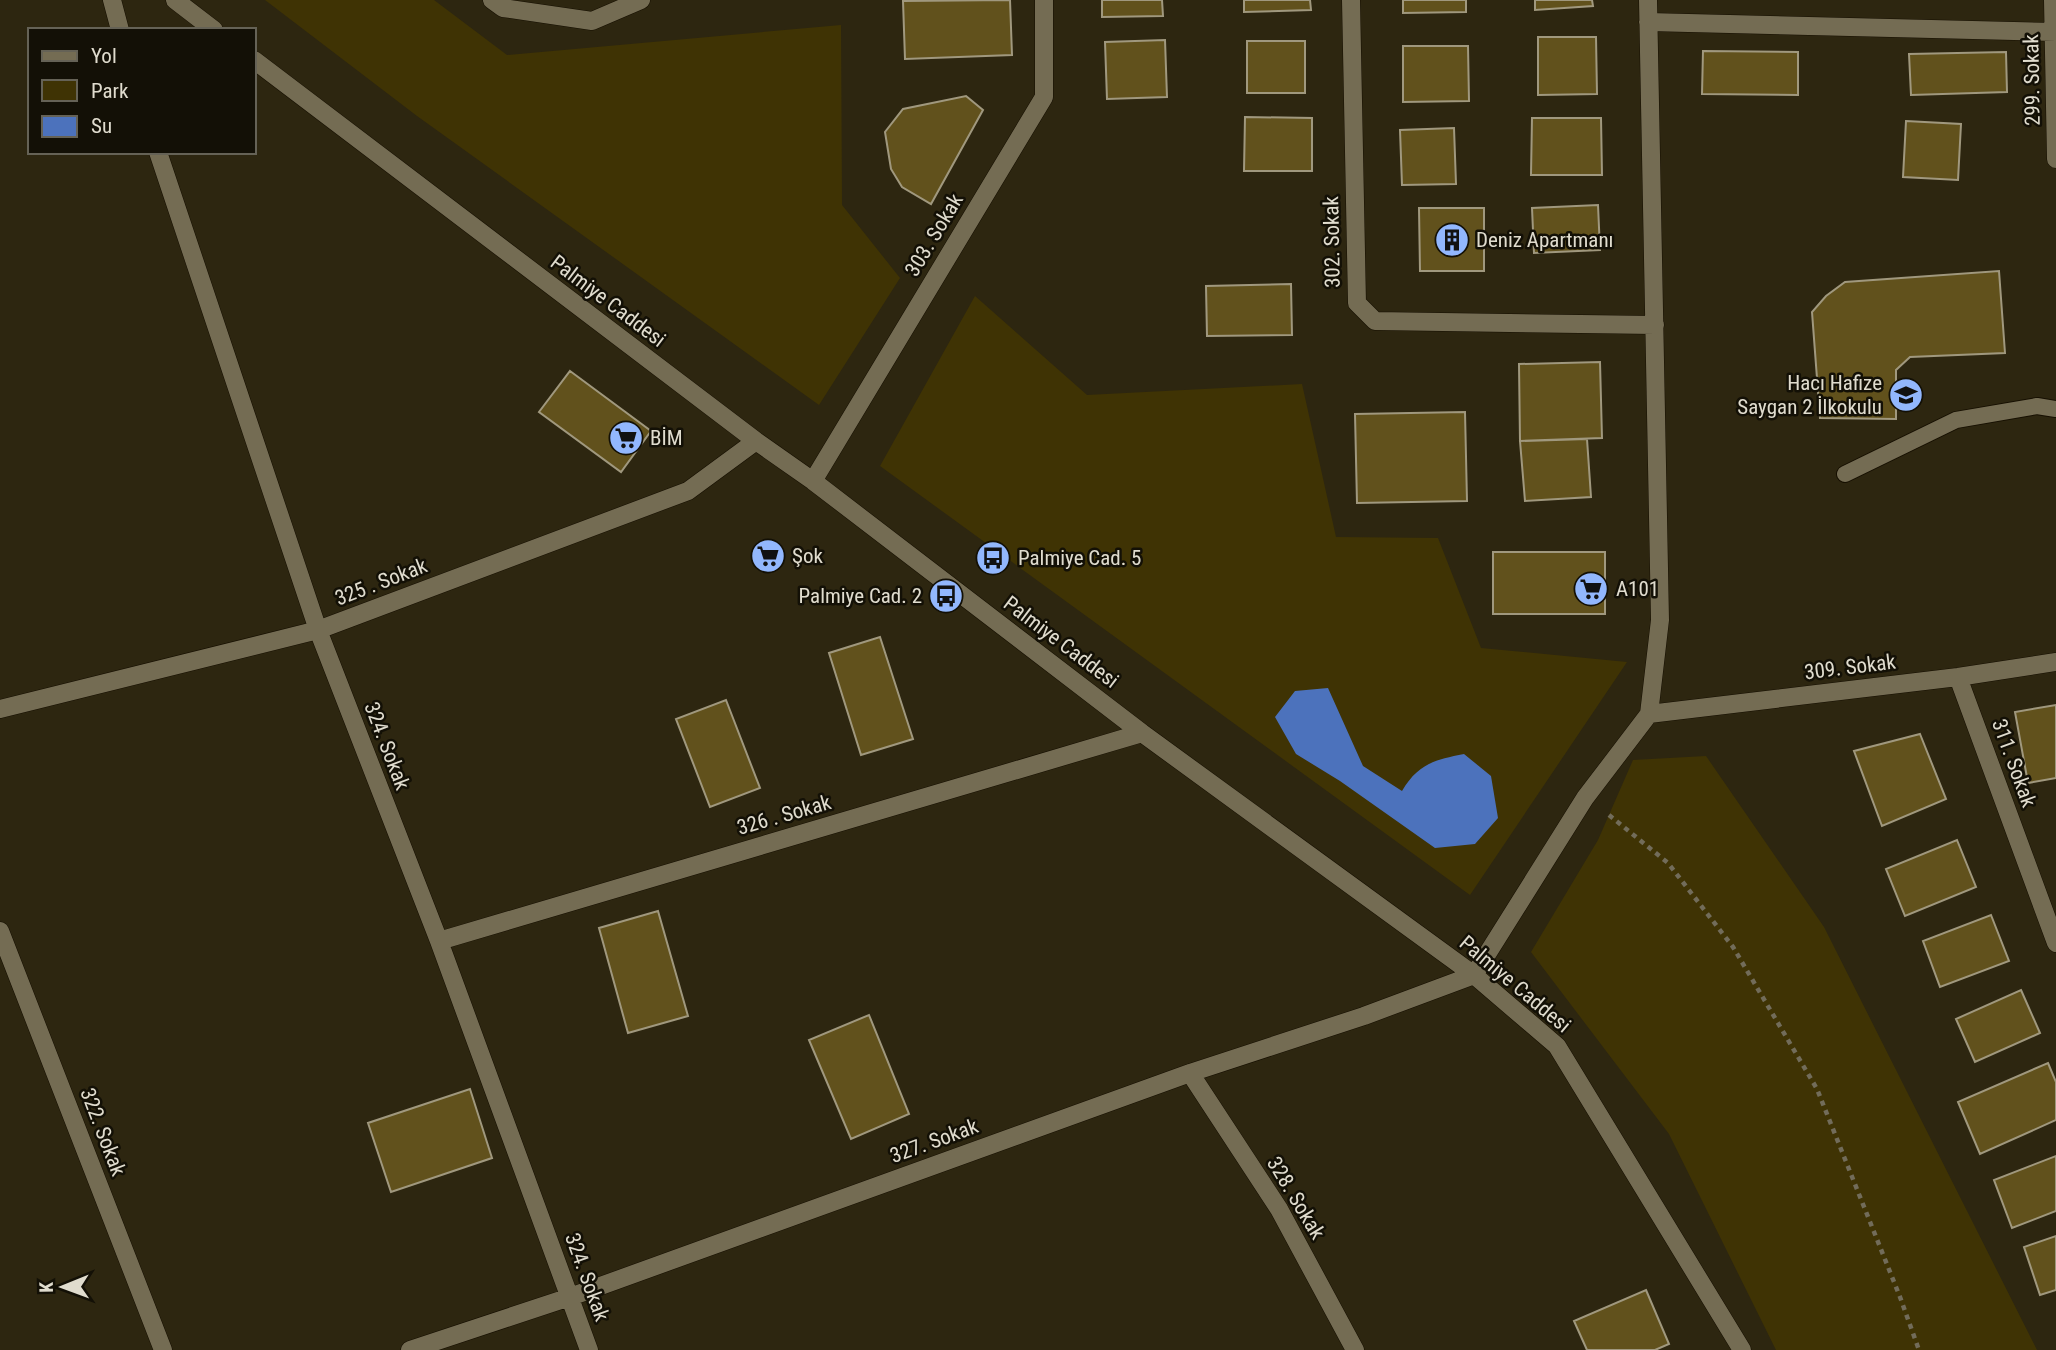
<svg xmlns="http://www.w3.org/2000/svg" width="2056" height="1350" font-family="'Roboto Condensed',sans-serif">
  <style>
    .green { fill: #3f3304 }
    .water { fill: #4c72bc }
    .building { fill: #61511c; stroke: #a0987e; stroke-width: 2 }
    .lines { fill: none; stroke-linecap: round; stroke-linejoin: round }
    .lane-casing { stroke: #160f00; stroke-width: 18 }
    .street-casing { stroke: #160f00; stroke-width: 19 }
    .path { stroke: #726c5a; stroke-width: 4.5; stroke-dasharray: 5 5; stroke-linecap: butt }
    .lane { stroke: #746c53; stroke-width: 16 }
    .street { stroke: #746c53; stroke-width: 18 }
    .labels { text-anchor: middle; stroke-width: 5; stroke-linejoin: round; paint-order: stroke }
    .street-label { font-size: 21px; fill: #e0dcce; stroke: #131006 }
    .poi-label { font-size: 21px; fill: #e0dcce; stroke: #131006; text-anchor: start }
  </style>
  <rect width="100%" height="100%" fill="#2d2610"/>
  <path class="green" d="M265,0H434L507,55L841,25L842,205L900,278L819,405L417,116Z
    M975,296L1087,395L1302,384L1336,537L1438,538L1481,648L1627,662L1470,895L880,466Z
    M1706,756L1824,927L2037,1350H1776L1669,1134L1531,952L1598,840L1633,760Z"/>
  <path class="water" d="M1328,688L1363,766L1402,791C1418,764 1434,760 1464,754L1491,776L1498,818L1475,844L1435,848L1340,781L1296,754L1275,717L1295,691Z"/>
  <path class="building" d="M1010,0L1012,55L905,59L903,1Z
    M1102,0H1162L1163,16L1102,17Z
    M1244,0H1310L1311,10L1244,12Z
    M1403,0H1466V12L1403,13Z
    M1535,0H1592L1593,6L1535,10Z
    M1538,37H1596L1597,94L1538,95Z
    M1165,40L1167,97L1107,99L1105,42Z
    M1247,41H1305V93H1247Z
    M1403,46H1468L1469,101L1403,102Z
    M1703,51L1798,52V95L1702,94Z
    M2006,52L2007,92L1911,95L1909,54Z
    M966,96L983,110L931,204L902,187L891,169L885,132L903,109Z
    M1245,117L1312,118V171H1244Z
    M1532,118H1601L1602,175H1531Z
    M1906,121L1961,124L1958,180L1903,177Z
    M1454,128L1456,184L1402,185L1400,130Z
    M1598,205L1600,250L1534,253L1532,208Z
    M1419,208H1484V271H1420Z
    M1999,271L2005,353L1910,357L1896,370V419L1820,418L1812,312L1826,296L1845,282Z
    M1291,284L1292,335L1207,336L1206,286Z
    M1600,362L1602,438L1520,441L1519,364Z
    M570,371L651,431L621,472L539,412Z
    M1465,412L1467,501L1357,503L1355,414Z
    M1587,439L1591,497L1525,501L1520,441Z
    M1493,552H1605V614H1493Z
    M880,637L913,739L861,755L829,653Z
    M726,700L760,788L710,807L676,719Z
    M2056,705V778L2028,783L2015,712Z
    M1920,734L1946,799L1882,826L1854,751Z
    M1957,840L1976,887L1905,916L1886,869Z
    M658,911L688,1016L628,1033L599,928Z
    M1991,915L2009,961L1940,987L1923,941Z
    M2021,990L2040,1033L1975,1062L1956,1019Z
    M869,1015L909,1114L851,1139L809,1040Z
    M2048,1063L2056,1082V1120L1980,1154L1958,1102Z
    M470,1089L492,1158L391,1192L368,1123Z
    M2056,1156V1211L2012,1228L1994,1180Z
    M2056,1236V1290L2040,1295L2024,1247Z
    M1646,1290L1669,1344L1655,1350H1587L1574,1321Z"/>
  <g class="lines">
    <g class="lane-casing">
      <path id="lane" d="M1845,474L1956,420L2037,406L2056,409"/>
    </g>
    <g class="street-casing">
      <path id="street" d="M112,0L120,30
        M175,0L214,30
        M492,0L503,8L592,21L641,0
        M1351,0L1357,303L1375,321L1655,325
        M2053,0L2056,159
        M1648,22L2056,32
        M254,60L756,441L813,481L1142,733L1474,975L1557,1046L1742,1350
        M158,152L318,630L439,941L589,1350
        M813,481L1044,97V0
        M1958,677L2056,943
        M0,709L318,630L688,491L756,441
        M1649,714L1958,677L2056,662
        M0,931L163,1350
        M439,941L1142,733
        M1190,1073L1279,1209L1355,1350
        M410,1350L570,1297L1190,1073L1364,1016L1474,975L1585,798L1649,714L1660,620L1648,0"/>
    </g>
    <path class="path" d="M1609,815L1668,863L1733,947L1817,1089L1900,1297L1919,1350"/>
    <use href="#lane" class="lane"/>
    <use href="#street" class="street"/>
  </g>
  <defs>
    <g id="building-disc" transform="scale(1.75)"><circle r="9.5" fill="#92b7fd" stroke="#131006"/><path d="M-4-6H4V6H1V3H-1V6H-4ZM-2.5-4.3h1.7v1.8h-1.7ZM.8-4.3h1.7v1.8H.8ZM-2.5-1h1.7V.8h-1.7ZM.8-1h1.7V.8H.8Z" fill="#111"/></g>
    <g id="school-disc" transform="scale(1.75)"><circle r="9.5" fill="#92b7fd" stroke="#131006"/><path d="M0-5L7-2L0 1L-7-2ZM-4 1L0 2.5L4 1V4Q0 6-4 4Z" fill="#111"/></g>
    <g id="supermarket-disc" transform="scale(1.75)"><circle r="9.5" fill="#92b7fd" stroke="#131006"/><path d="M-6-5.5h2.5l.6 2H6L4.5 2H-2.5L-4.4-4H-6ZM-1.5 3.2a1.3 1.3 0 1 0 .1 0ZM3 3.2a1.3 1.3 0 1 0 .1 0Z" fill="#111"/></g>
    <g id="bus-disc" transform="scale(1.75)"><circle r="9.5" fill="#92b7fd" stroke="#131006"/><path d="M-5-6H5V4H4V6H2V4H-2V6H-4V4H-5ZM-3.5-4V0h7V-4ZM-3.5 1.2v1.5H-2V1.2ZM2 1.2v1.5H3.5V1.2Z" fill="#111"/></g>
  </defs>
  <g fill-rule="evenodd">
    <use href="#building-disc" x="1452" y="240"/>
    <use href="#school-disc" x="1906" y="395"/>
    <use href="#supermarket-disc" x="626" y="438"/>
    <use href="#supermarket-disc" x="768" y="556"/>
    <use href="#bus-disc" x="993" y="558"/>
    <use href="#supermarket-disc" x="1591" y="589"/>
    <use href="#bus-disc" x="946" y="596"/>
  </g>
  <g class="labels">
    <g class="street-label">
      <text transform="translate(2032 80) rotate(-91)" y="7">299. Sokak</text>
      <text transform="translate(934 235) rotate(-59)" y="7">303. Sokak</text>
      <text transform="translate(1332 242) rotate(-91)" y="7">302. Sokak</text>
      <text transform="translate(608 301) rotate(37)" y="7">Palmiye Caddesi</text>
      <text transform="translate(381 582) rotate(-21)" y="7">325 . Sokak</text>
      <text transform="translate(1061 642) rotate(37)" y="7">Palmiye Caddesi</text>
      <text transform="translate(1850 667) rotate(-7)" y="7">309. Sokak</text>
      <text transform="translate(387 746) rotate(69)" y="7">324. Sokak</text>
      <text transform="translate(2014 763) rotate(70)" y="7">311. Sokak</text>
      <text transform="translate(784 815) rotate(-16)" y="7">326 . Sokak</text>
      <text transform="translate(1515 984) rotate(40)" y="7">Palmiye Caddesi</text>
      <text transform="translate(103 1132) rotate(69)" y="7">322. Sokak</text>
      <text transform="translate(934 1141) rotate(-20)" y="7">327. Sokak</text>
      <text transform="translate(1296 1198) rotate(59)" y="7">328. Sokak</text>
      <text transform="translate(587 1277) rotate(70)" y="7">324. Sokak</text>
    </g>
    <g class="poi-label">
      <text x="1476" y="247">Deniz Apartmanı</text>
      <text x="1882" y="390" text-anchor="end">Hacı Hafize<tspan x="1882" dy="24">Saygan 2 İlkokulu</tspan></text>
      <text x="650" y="445">BİM</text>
      <text x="792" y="563">Şok</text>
      <text x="1018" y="565">Palmiye Cad. 5</text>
      <text x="1616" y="596">A101</text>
      <text x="922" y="603" text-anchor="end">Palmiye Cad. 2</text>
    </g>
  </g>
  <rect x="28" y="28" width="228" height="126" fill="#131006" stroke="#656256" stroke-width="2"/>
  <rect x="42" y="51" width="35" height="10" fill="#746c53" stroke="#656256" stroke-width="2"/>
  <text x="91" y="63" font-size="21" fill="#e0dcce">Yol</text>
  <rect x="42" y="80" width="35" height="21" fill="#3f3304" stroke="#656256" stroke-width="2"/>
  <text x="91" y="98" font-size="21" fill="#e0dcce">Park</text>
  <rect x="42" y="116" width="35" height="21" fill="#4c72bc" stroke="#656256" stroke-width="2"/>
  <text x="91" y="133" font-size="21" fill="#e0dcce">Su</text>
  <g transform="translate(63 1287) rotate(269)" stroke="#131006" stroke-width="5" paint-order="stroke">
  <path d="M0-5L12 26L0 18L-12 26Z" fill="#e0dcce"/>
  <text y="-10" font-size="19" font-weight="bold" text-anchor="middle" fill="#e0dcce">K</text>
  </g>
</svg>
